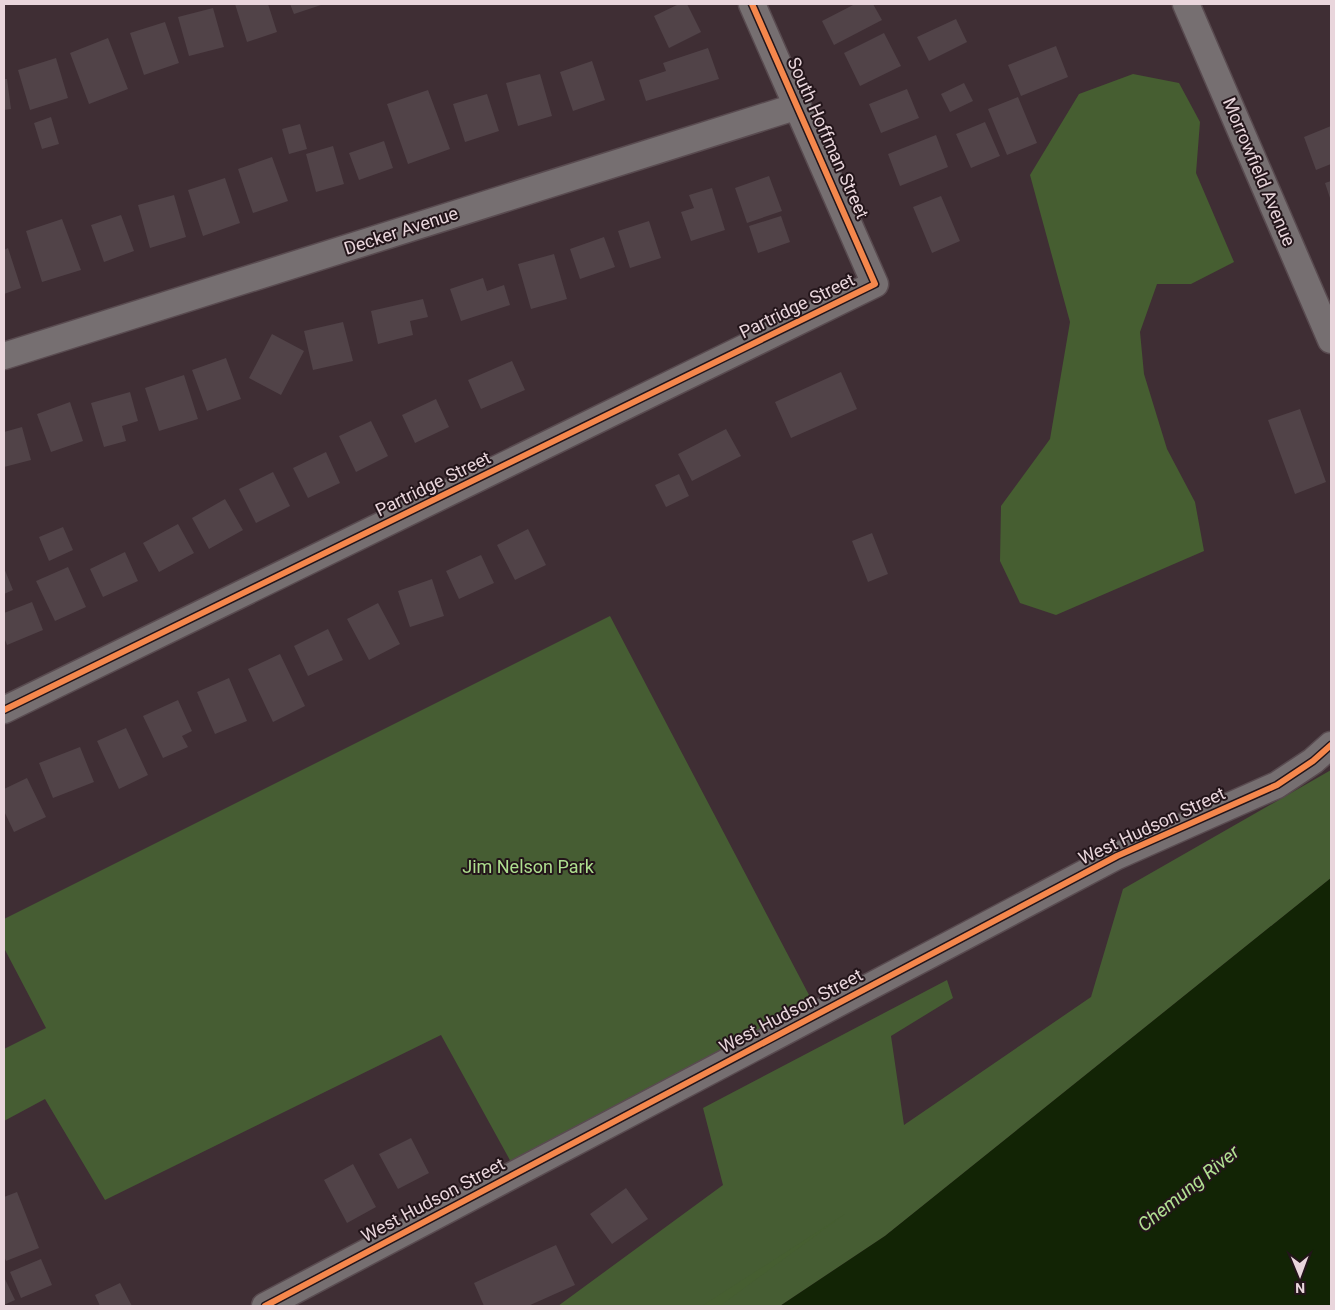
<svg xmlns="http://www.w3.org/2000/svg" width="1335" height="1310" font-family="Roboto,sans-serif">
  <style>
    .green { fill: #465d33 }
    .forest { fill: #465e31 }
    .water { fill: #122405 }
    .building { fill: #514348 }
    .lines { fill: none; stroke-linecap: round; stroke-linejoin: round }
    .minor-casing { stroke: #594b50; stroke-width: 29 }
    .minor { stroke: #766f71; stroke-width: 26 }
    .cycleway-casing { stroke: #23151a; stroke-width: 9 }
    .cycleway { stroke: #f5874c; stroke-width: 6 }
    .labels { text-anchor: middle; stroke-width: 4; stroke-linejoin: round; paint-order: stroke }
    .street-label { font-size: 18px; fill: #e9d6dc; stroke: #23151a }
    .park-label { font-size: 18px; fill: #aede8f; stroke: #23151a }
    .water-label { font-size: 19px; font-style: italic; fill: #b0e091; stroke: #23151a }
  </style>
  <rect width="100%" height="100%" fill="#3f2e34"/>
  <path class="green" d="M610,616L819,1014L517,1173L441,1035L105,1200L45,1099L4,1121V1049L46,1028L4,948V919Z
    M1331,770V878L885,1236L780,1306H558L723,1185L703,1108L947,980L953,998L891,1036L904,1125L1091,997L1123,889Z"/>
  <path class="forest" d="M1133,74L1179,83L1200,122L1196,173L1234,262L1191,284H1157L1140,332L1144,374L1167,449L1195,502L1204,551L1056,615L1020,603L1000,561L1001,506L1050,439L1070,322L1030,175L1079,94Z
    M845,1214L720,1306H702Z"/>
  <path class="water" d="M1331,878V1306H780L885,1236Z"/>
  <path class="building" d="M235,4H268L277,32L247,42Z
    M290,4H324L294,14Z
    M679,4H687L701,32L669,48L654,16Z
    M855,4H873L882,20L834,45L822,21Z
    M213,8L224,47L189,56L178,17Z
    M956,19L967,42L929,61L917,37Z
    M165,22L179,63L144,75L130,33Z
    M884,33L901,66L860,86L844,53Z
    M108,38L128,89L89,104L70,53Z
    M1056,46L1068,77L1021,96L1008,65Z
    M708,48L719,79L646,101L639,80L666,71L663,63Z
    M56,58L68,98L30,110L18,70Z
    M592,61L605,100L573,111L560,72Z
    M540,74L552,116L518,126L506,83Z
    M4,79H7L11,109L4,110Z
    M964,83L973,101L950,112L941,94Z
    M907,89L919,118L881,133L869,104Z
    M428,90L450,149L408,164L387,104Z
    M487,94L499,131L465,142L453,104Z
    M1018,97L1037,143L1007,155L988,109Z
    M51,117L59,144L42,149L34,123Z
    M985,122L1000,156L971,168L956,134Z
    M300,124L307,149L289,154L282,129Z
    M1331,126V164L1316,170L1304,137Z
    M936,135L948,167L900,186L888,154Z
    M384,141L393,168L359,180L349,153Z
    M333,146L344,184L316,192L306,154Z
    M272,157L288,201L253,213L238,169Z
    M769,176L782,211L747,223L735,188Z
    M225,178L240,223L203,236L188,190Z
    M1331,181V201L1325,183Z
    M712,188L725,230L691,241L681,212L694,208L689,195Z
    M174,195L186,237L150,248L138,205Z
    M941,196L960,241L932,253L913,207Z
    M121,215L134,251L104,262L91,225Z
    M781,216L790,242L758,253L749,226Z
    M62,219L81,270L42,282L26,231Z
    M649,221L661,258L630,268L618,231Z
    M604,237L615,267L580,279L570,249Z
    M8,248L21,288L4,294V250Z
    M554,254L567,299L531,309L518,264Z
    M483,278L487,291L504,285L510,305L461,321L450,289Z
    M423,299L428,317L410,321L413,335L378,344L371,311Z
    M343,322L353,361L313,370L304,331Z
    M272,334L304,351L281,395L249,378Z
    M226,358L241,399L207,411L192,370Z
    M512,361L525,390L481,409L468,380Z
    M841,372L857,409L791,438L775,402Z
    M184,375L198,419L159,431L145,388Z
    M130,392L138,421L122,426L126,441L104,447L91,403Z
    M436,399L449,427L415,443L402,415Z
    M70,402L83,441L51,452L37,414Z
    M1300,409L1326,482L1295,494L1268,420Z
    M371,421L388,456L356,472L339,436Z
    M22,427L31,460L4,467V432Z
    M726,429L741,456L692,481L678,454Z
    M326,452L340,483L308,498L293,468Z
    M273,472L290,506L256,523L239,489Z
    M679,474L689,496L666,507L655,485Z
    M225,499L243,530L209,549L192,518Z
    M178,524L194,553L159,572L143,543Z
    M63,527L73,550L49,561L39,537Z
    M528,529L546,565L515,580L497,545Z
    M872,533L888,574L868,582L852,541Z
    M125,552L138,581L103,597L90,569Z
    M481,555L494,583L459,599L446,571Z
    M68,567L86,607L55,621L36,581Z
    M4,568L13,590L4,594Z
    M432,579L444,616L410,627L398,591Z
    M32,602L43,630L7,645L4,637V613Z
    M378,603L400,644L369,660L347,619Z
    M328,629L343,660L308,676L294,646Z
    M280,654L305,706L273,722L248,669Z
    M229,678L247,721L215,734L197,692Z
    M178,700L192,731L182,736L188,747L163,758L143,716Z
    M126,728L148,775L119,789L97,741Z
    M80,747L94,782L53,798L39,763Z
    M27,778L46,817L14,832L4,811V789Z
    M411,1138L429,1173L398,1189L379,1154Z
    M353,1164L376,1207L347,1223L324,1180Z
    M626,1188L648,1219L612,1244L590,1214Z
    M17,1192L39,1248L6,1261L4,1256V1197Z
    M556,1245L575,1285L528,1306H484L474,1283Z
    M41,1259L52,1285L21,1298L10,1272Z
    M4,1277L15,1300L4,1305Z
    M120,1283L132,1306H100L95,1295Z"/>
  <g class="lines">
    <g class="minor-casing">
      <path id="minor" d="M1186,4L1331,340
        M4,356L798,106
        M4,710L875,284L752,4
        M265,1306L1117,856L1277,785L1313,761L1331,745"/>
    </g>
    <use href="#minor" class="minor"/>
    <g class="cycleway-casing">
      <path id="cycleway" d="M4,710L875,284L752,4
        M265,1306L1117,856L1277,785L1313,761L1331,745"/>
    </g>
    <use href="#cycleway" class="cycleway"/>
  </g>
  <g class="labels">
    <g class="street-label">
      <text transform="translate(828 138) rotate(66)" y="6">South Hoffman Street</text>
      <text transform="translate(1259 172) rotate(67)" y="6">Morrowfield Avenue</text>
      <text transform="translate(401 231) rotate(-18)" y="6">Decker Avenue</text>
      <text transform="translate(797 306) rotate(-26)" y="6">Partridge Street</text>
      <text transform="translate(433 484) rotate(-26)" y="6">Partridge Street</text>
      <text transform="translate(1152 826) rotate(-25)" y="6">West Hudson Street</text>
      <text transform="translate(791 1011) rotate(-28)" y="6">West Hudson Street</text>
      <text transform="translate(433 1200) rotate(-28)" y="6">West Hudson Street</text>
    </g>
    <g class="park-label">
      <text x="528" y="873">Jim Nelson Park</text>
    </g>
    <g class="water-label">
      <text transform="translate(1188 1188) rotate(-39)" y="7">Chemung River</text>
    </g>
  </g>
  <rect width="1335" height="1310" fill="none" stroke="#e9d6dc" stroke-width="10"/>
  <g transform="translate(1300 1275) rotate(179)" stroke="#23151a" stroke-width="4" paint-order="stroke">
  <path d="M0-4L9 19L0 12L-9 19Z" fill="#e9d6dc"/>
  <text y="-8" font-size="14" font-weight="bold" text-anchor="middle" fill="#e9d6dc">N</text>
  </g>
</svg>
